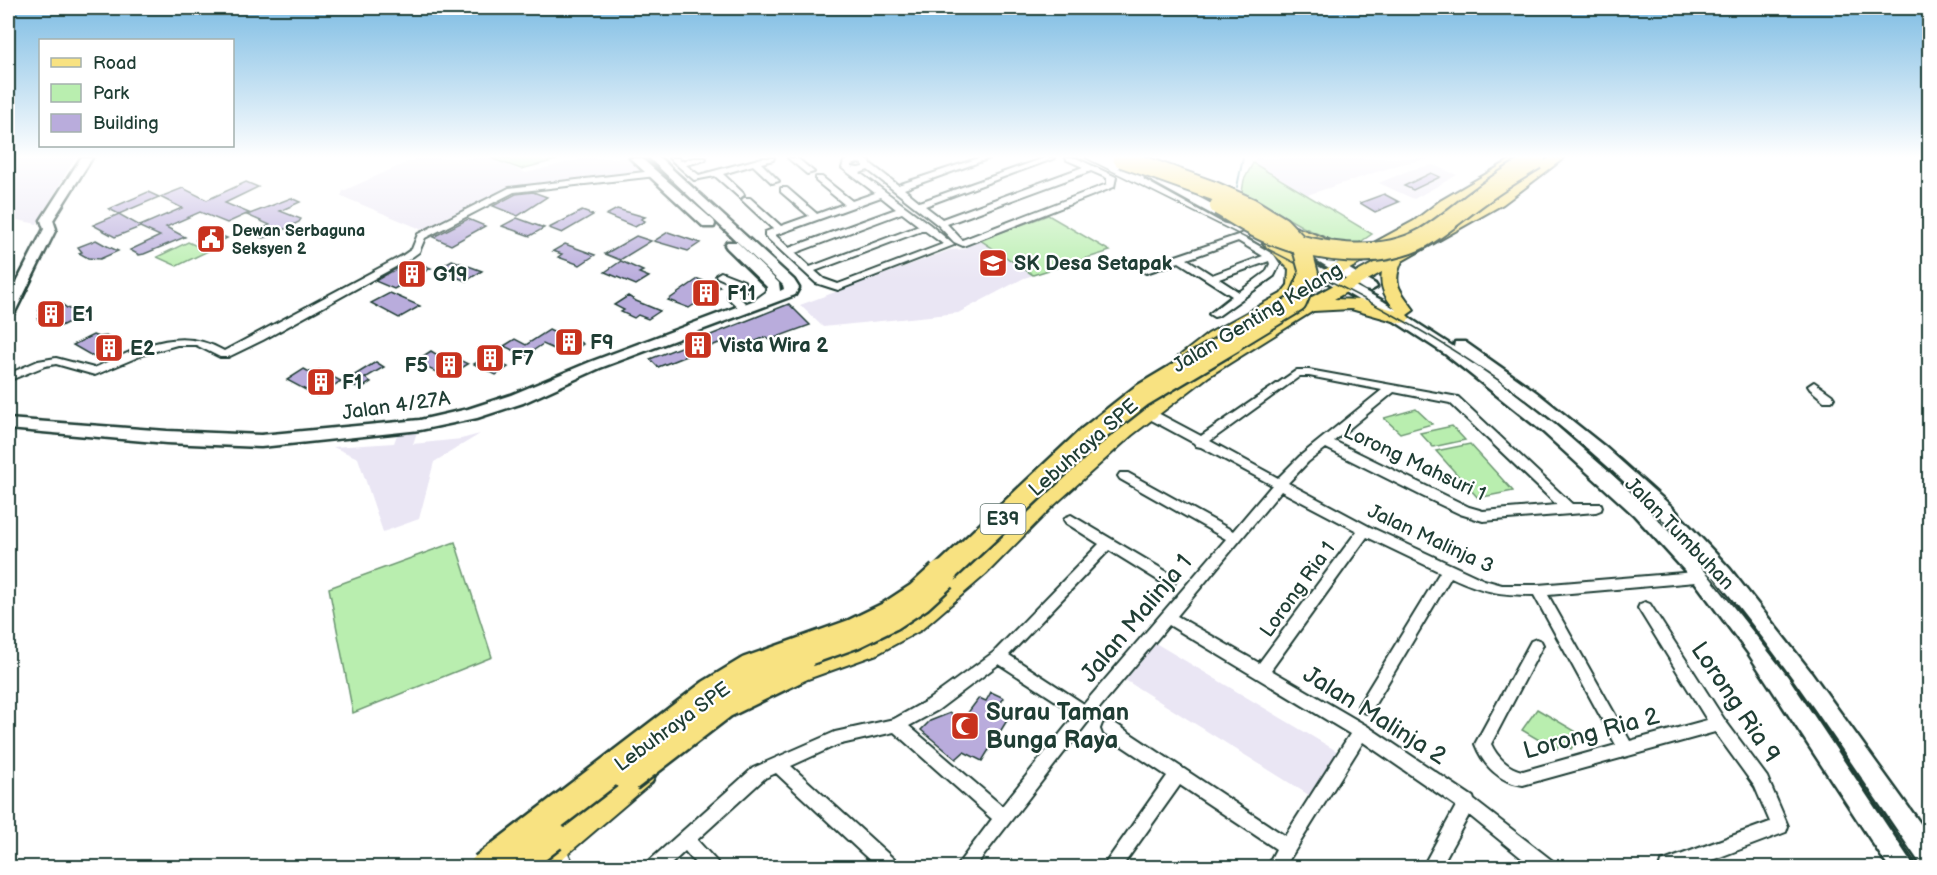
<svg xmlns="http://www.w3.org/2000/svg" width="1937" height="875" font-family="'Balsamiq Sans',sans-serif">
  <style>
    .built { fill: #eae6f4 }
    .green { fill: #b9eeaf; stroke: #6c9672; stroke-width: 1.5 }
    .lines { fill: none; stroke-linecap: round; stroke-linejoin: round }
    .stream { stroke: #579099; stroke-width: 2 }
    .building { fill: #b9acdc; stroke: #1f3d34; stroke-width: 1.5 }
    .street-casing { stroke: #1f3d34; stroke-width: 4 }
    .secondary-casing { stroke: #1f3d34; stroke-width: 5 }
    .primary-casing { stroke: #1f3d34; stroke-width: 4 }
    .street { fill: #fff; fill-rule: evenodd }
    .secondary { fill: #fff; fill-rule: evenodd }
    .primary { fill: #f8e281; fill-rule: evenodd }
    .tram-far1 { stroke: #1f3d34; stroke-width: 1.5 }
    .tram { stroke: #1f3d34; stroke-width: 2 }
    .highway-bridge-far2-casing { stroke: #1f3d34; stroke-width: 22; stroke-linecap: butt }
    .highway-bridge-far1-casing { stroke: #1f3d34; stroke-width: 27; stroke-linecap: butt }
    .highway-bridge-casing { stroke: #1f3d34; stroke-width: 34; stroke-linecap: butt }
    .highway-bridge-far2 { stroke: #f8e281; stroke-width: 18 }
    .highway-bridge-far1 { stroke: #f8e281; stroke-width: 22 }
    .highway-bridge { stroke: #f8e281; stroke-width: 29 }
    .labels { text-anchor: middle; stroke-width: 4.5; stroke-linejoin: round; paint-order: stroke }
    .far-poi-label { font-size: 16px; font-weight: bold; fill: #1f3d34; stroke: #fff; text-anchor: start }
    .shield { fill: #fff; stroke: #627771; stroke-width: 1.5 }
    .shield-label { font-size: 18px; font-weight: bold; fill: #1f3d34 }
    .poi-label { font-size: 20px; font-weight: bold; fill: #1f3d34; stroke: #fff; text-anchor: start }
    .street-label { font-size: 20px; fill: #1f3d34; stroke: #fff }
    .near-street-label { font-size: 24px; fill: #1f3d34; stroke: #fff }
    .near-poi-label { font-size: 24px; font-weight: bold; fill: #1f3d34; stroke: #fff; text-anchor: start }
  </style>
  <rect width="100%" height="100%" fill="#fff"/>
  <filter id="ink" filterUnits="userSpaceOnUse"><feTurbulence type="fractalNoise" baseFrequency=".0167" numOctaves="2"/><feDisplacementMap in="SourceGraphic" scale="12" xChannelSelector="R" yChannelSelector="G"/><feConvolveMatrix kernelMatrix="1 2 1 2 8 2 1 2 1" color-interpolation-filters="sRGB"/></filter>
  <g filter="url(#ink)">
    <path class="built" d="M8,158H75L37,224L8,218Z
      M417,158H490L526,173L585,158H629L644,173L508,187L431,228L421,229L341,196L343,191Z
      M1255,158H1435L1401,164L1307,195L1253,163Z
      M1433,165L1457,175L1414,199L1379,183L1410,170Z
      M1048,215L1110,251L1024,278L958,313L823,327L800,305L950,250L965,249L971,242Z
      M418,429L413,444L461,439L480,434L434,462L419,519L383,532L358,458L333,447L394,443L398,432Z
      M1152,641L1340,753L1312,797L1122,678Z"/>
    <path class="green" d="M490,158H564L521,169Z
      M1253,163L1372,234L1350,249L1303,227L1242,192L1244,180Z
      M1048,215L1110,251L1033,275L980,240Z
      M188,242L208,251L177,266L157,257Z
      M1416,409L1432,424L1400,433L1384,418Z
      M1452,426L1465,440L1433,447L1420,433Z
      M1470,444L1513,491L1478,498L1436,451Z
      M455,542L492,657L353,713L329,588Z
      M1537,709L1580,734L1571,749L1560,743L1556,750L1522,730Z"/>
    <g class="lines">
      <path class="stream" d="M1237,187L1243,158"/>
    </g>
    <path class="building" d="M1431,173L1440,177L1413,190L1404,186Z
      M246,182L258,187L225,203L249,213L227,223L200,212L166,227L185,237L144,254L139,255L130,250L160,236L140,227L115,237L93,225L119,214L140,226L182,208L160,197L183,188L207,200Z
      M148,192L159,197L119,214L109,209Z
      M533,192L547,197L518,216L493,206L516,194Z
      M1384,194L1399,202L1375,212L1360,203Z
      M291,198L300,202L280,211L301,219L299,222L268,237L263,238L252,234L270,225L247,215Z
      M617,209L645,217L641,219L645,221L635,227L606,215Z
      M582,211L593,215L562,233L549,228Z
      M517,218L544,228L530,236L502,226Z
      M468,219L485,226L451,245L433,237Z
      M212,232L227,238L210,246L196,240Z
      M668,232L700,243L688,251L654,241Z
      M636,236L651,241L620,260L605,254Z
      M96,240L105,245L118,251L100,259L88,258L79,253L82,252L78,247Z
      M565,244L587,252L595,255L580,265L558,257L562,254L553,251Z
      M411,260L431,268L394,289L375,281Z
      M452,260L482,271L466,281L436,269Z
      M621,261L643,271L639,273L649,277L636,285L605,272Z
      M698,279L720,287L711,293L715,295L702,304L698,302L689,308L668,300Z
      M390,293L420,306L399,318L371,303Z
      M628,296L636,301L660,311L648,319L638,315L634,318L621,312L624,310L614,305Z
      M59,302L67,308L83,315L61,326L48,324L38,319L42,317L39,315L42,313L39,311Z
      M789,304L810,325L769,340L766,337L733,350L724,341L658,367L650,359Z
      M549,330L559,335L563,332L583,344L567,355L543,344L525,356L504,346L515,339L526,345Z
      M93,335L98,337L108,336L119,342L117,343L121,345L118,346L121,348L99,360L73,345Z
      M431,351L439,356L445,353L468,364L447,377L414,362Z
      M486,357L508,367L496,375L474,364Z
      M376,362L384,367L365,378L371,382L360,389L345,381Z
      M304,369L313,374L319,370L341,381L317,396L287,380Z
      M991,692L1004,698L997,708L1011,714L982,761L964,752L956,759L921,730L930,721L950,713L961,722L979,698L986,701Z"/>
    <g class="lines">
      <g class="street-casing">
        <path id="street" d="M669,158H678L681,161L694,158H706L705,160L686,165L699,175L762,158H774L773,160L761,163L779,181L772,183L753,165L723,174L743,193L744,195L740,198L715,176L694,180Z
          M788,158H797L814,172L807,174Z
          M859,158L870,161L871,164L898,185L979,158H990L904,189L920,202L1044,158H1055L925,206L942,219L1083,167L1067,160L1066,158H1076L1116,177L1114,187L963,246L954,242L938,225L868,170L860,173L929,224L954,245L838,290L816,283L765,236V232L773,229L742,200L744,198H750L781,226L809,216L781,192V188H787L817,214L844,204L816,181V177H822L852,201L875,193L842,168L844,161ZM858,163L863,164V167L858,168L851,167V165ZM1091,171L1107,178V184L962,240L947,224ZM881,197L896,209L789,248L775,235ZM902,213L919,226L810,267L795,253ZM924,230L943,244L838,284L824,279L815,271Z
          M653,171L657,174L656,176L514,192L425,238L419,252L408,260L263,340L228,357H220L196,345H177L145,354L95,375L56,364L45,366L8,381V374L38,361L56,358L94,368C137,349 179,324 224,351L402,256L412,249L418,234L509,188Z
          M1244,233L1249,236L1246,238L1274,255L1280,264L1274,276L1218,316L1214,317L1209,314L1232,296L1179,262L1146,273L1141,270L1176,256ZM1238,241L1263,256L1212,275L1187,259ZM1269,261L1270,264L1266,272L1239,292L1219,279Z
          M1930,235V242L1925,239Z
          M721,272L744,281L746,290L738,296L751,309L750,311H742L728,298V294L736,289L735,285L717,277L716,275Z
          M1297,370H1309L1458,397L1572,504H1601L1602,507L1601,510L1596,512L1483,521L1460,514L1422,496L1326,448L1308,462L1288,483L1370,527L1484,580L1502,585H1538L1707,571L1712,572L1714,576L1712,580L1707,581L1548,595L1630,741L1707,720L1638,608L1640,604L1645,602L1650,604L1724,719L1767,777L1788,826L1786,832L1691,868H1659L1661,862L1770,822L1755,787L1715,732L1523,785C1500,783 1483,765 1475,744L1531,641L1536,639L1541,641L1543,645L1491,744C1497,757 1509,769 1523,771L1616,745L1534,595C1499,595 1483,592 1451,577L1371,711L1366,713L1361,711L1358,706L1361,701L1440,572L1367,537L1271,670L1367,726L1473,797L1474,800L1554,862L1556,868H1534L1469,815L1440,868H1422L1456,806L1363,742L1284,868H1266L1276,849L1180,785L1121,868H1102L1167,776L1104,734L1102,729L1104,724L1110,722L1116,724L1285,836L1350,734L1169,625L1091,718L974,868H955L992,819L894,732L837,745L791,766L897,862L899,868H878L776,773L765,778L697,840L717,862L719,868H699L685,851L667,868H646L648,862L753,768L835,732L894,719L928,700L994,652L1099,544L1066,523L1064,520L1066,517L1071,515L1174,576L1176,580L1174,584L1169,585L1164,584L1109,550L1009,655L1084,704L1226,539L1120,479L1118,476L1120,473H1128L1233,531L1272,485L1201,447L1196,446L1194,443L1144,416L1142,413L1144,410H1152L1201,436ZM1300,376H1309L1382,390L1300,456L1278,478L1210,441ZM1394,392L1450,403L1557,505L1483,511L1469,507L1334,441ZM1281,491L1357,531L1259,663L1177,616ZM999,664L1076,714L1002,806L909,726L938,710Z
          M1814,382L1832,395L1834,398L1832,401H1824L1810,389L1808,386Z
          M556,838L562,840L575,868H558L547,846L550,840Z"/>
      </g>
      <g class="secondary-casing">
        <path id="secondary" d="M81,158H92L53,220L56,229L15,312L8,316V299L44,229L41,220Z
          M630,158H641L714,221L715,224L714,227H704Z
          M649,158H660L794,280L799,288L795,295L600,368L523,403L477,418L420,430L261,447L167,443L8,429V419L167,431L261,435L420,420L468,409L511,395L590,362L755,300L766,292L767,287L727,248L725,245L727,242H737L779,283L780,291L784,289L783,285Z
          M1150,171L1232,215L1234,218L1228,222L1224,221L1146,178V172Z
          M1305,243L1375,284L1377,287L1370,291L1365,290L1300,250L1298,247Z
          M1299,256L1383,301L1454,347L1455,342H1465L1536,392L1605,447L1671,506L1730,569L1811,672L1930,837V868L1922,866C1847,758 1777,646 1689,548C1628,479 1556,419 1481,367L1554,424L1624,485L1668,527L1709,572L1788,677L1915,868H1889L1748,653L1695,582L1634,515L1543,432L1445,354L1388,317L1294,263L1292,260L1294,257Z"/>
      </g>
      <g class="primary-casing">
        <path id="primary" d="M1514,158H1524L1526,161L1450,207L1424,227L1220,342L1192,362H1180L1177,358L1208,334L1281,294L1288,285L1289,269L1263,243L1266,240H1276L1303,265L1305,268L1304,281L1414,221L1440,201Z
          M1549,158H1564L1503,204L1402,261C1391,285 1401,291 1414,310L1407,315L1410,318L1407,322L1401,323L1351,309L1313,311L1209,376L1132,435L1052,507L986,574L921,630L877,654L788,686L779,683L776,676L779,669L861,640L905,616L970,562L1038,497L1118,425L1197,368L1301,303L1493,198ZM1382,272C1379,288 1386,299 1397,311L1361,300L1334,299Z
          M1277,220L1342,245L1344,248L1336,253L1330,251L1272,228L1269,225Z
          M643,762L652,766L656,774L652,782L557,863L547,866L537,863L533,853L537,843L634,766Z"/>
      </g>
      <use href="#street" class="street"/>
      <use href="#secondary" class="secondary"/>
      <use href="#primary" class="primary"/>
      <path class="tram-far1" d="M1085,158C1138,184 1191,211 1244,237C1341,286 1440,335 1527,401C1595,452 1655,513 1711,577"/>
      <path class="tram" d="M1710,576L1792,680L1919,868"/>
      <g class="highway-bridge-far2-casing">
        <path id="highway-bridge-far2" d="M1122,158L1214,191L1250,207L1281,226L1302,248L1309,274L1297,303L1231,343
          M1219,206C1236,216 1253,228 1271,235C1316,253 1378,262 1423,238C1444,226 1462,209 1482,195C1499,182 1518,171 1536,160"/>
      </g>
      <g class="highway-bridge-far1-casing">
        <path id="highway-bridge-far1" d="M940,577L1089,437L1141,396L1233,341"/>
      </g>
      <g class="highway-bridge-casing">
        <path id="highway-bridge" d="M628,777L723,704L799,667
          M484,868L711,694L749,671L853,634L890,616L919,597L942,576
          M511,868L552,836"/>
      </g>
      <use href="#highway-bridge-far2" class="highway-bridge-far2"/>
      <use href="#highway-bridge-far1" class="highway-bridge-far1"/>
      <use href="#highway-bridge" class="highway-bridge"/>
    </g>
  </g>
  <linearGradient id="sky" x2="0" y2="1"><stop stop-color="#7dbce3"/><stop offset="0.56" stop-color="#fff"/><stop offset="1" stop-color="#fff" stop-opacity="0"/></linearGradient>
  <rect width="1937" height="280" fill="url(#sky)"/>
  <defs>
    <g id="civic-square" transform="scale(1.5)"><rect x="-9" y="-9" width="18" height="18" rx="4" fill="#c8321e" stroke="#fff"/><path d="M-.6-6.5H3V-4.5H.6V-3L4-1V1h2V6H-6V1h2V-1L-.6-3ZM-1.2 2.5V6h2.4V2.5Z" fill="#fff"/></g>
    <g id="school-square" transform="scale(1.5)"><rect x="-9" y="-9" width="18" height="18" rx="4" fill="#c8321e" stroke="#fff"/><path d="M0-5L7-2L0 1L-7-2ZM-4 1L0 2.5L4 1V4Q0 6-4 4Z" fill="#fff"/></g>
    <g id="building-square" transform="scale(1.5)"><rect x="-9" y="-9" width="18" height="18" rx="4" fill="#c8321e" stroke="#fff"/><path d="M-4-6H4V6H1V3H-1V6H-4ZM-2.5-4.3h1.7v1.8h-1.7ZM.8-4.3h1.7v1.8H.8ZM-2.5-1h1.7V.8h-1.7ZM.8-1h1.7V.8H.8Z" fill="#fff"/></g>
    <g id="mosque-square" transform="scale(1.5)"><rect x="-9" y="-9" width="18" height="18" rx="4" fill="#c8321e" stroke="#fff"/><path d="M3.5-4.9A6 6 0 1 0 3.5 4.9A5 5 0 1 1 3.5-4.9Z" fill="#fff"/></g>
  </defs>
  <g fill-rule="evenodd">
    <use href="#civic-square" x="211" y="239"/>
    <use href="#school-square" x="993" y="263"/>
    <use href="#building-square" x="412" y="274"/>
    <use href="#building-square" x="706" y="293"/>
    <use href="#building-square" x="51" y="314"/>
    <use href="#building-square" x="569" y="342"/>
    <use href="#building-square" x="698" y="345"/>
    <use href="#building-square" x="109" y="348"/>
    <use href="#building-square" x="490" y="358"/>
    <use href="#building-square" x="449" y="365"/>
    <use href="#building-square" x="321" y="382"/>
    <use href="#mosque-square" x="965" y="726"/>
  </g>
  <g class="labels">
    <g class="far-poi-label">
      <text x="232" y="236">Dewan Serbaguna<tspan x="232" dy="18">Seksyen 2</tspan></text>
    </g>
    <rect class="shield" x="980.5" y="504" width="45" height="30" rx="4.5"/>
    <g class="shield-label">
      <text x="1003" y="525">E39</text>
    </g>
    <g class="poi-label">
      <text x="1014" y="270">SK Desa Setapak</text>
      <text x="433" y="281">G19</text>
      <text x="727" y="300">F11</text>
      <text x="72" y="321">E1</text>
      <text x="590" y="349">F9</text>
      <text x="719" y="352">Vista Wira 2</text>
      <text x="130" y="355">E2</text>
      <text x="511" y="365">F7</text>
      <text x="428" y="372" text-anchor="end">F5</text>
      <text x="342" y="389">F1</text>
    </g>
    <g class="street-label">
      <text transform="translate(1257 317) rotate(-31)" y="7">Jalan Genting Kelang</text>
      <text transform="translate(396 405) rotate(-8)" y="7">Jalan 4/27A</text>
      <text transform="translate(1083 447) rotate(-41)" y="7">Lebuhraya SPE</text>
      <text transform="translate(1415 462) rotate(25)" y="7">Lorong Mahsuri 1</text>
      <text transform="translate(1680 533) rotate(46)" y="7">Jalan Tumbuhan</text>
      <text transform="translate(1431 538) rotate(25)" y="7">Jalan Malinja 3</text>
      <text transform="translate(1297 589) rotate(-54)" y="7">Lorong Ria 1</text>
      <text transform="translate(672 726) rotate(-36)" y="7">Lebuhraya SPE</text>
    </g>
    <g class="near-street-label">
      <text transform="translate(1136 618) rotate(-50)" y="8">Jalan Malinja 1</text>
      <text transform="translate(1736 702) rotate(56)" y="8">Lorong Ria 9</text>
      <text transform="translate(1375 715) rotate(32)" y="8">Jalan Malinja 2</text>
      <text transform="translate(1591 733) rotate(-15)" y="8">Lorong Ria 2</text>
    </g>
    <g class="near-poi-label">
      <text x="986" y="720">Surau Taman<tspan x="986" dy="28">Bunga Raya</tspan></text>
    </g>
  </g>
  <rect width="1937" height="875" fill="none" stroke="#fff" stroke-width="30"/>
  <rect x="15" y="15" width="1907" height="845" fill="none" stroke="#1f3d34" stroke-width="2" filter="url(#ink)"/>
  <rect x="39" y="39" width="195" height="108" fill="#ffffff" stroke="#a5b1ae" stroke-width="1.5"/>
  <rect x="51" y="58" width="30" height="9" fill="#f8e281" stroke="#a5b1ae" stroke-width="1.5"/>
  <text x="93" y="69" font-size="18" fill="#1f3d34">Road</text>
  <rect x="51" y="84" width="30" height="18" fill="#b9eeaf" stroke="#a5b1ae" stroke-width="1.5"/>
  <text x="93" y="99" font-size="18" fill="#1f3d34">Park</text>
  <rect x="51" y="114" width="30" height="18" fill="#b9acdc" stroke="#a5b1ae" stroke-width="1.5"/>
  <text x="93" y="129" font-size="18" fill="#1f3d34">Building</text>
</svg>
